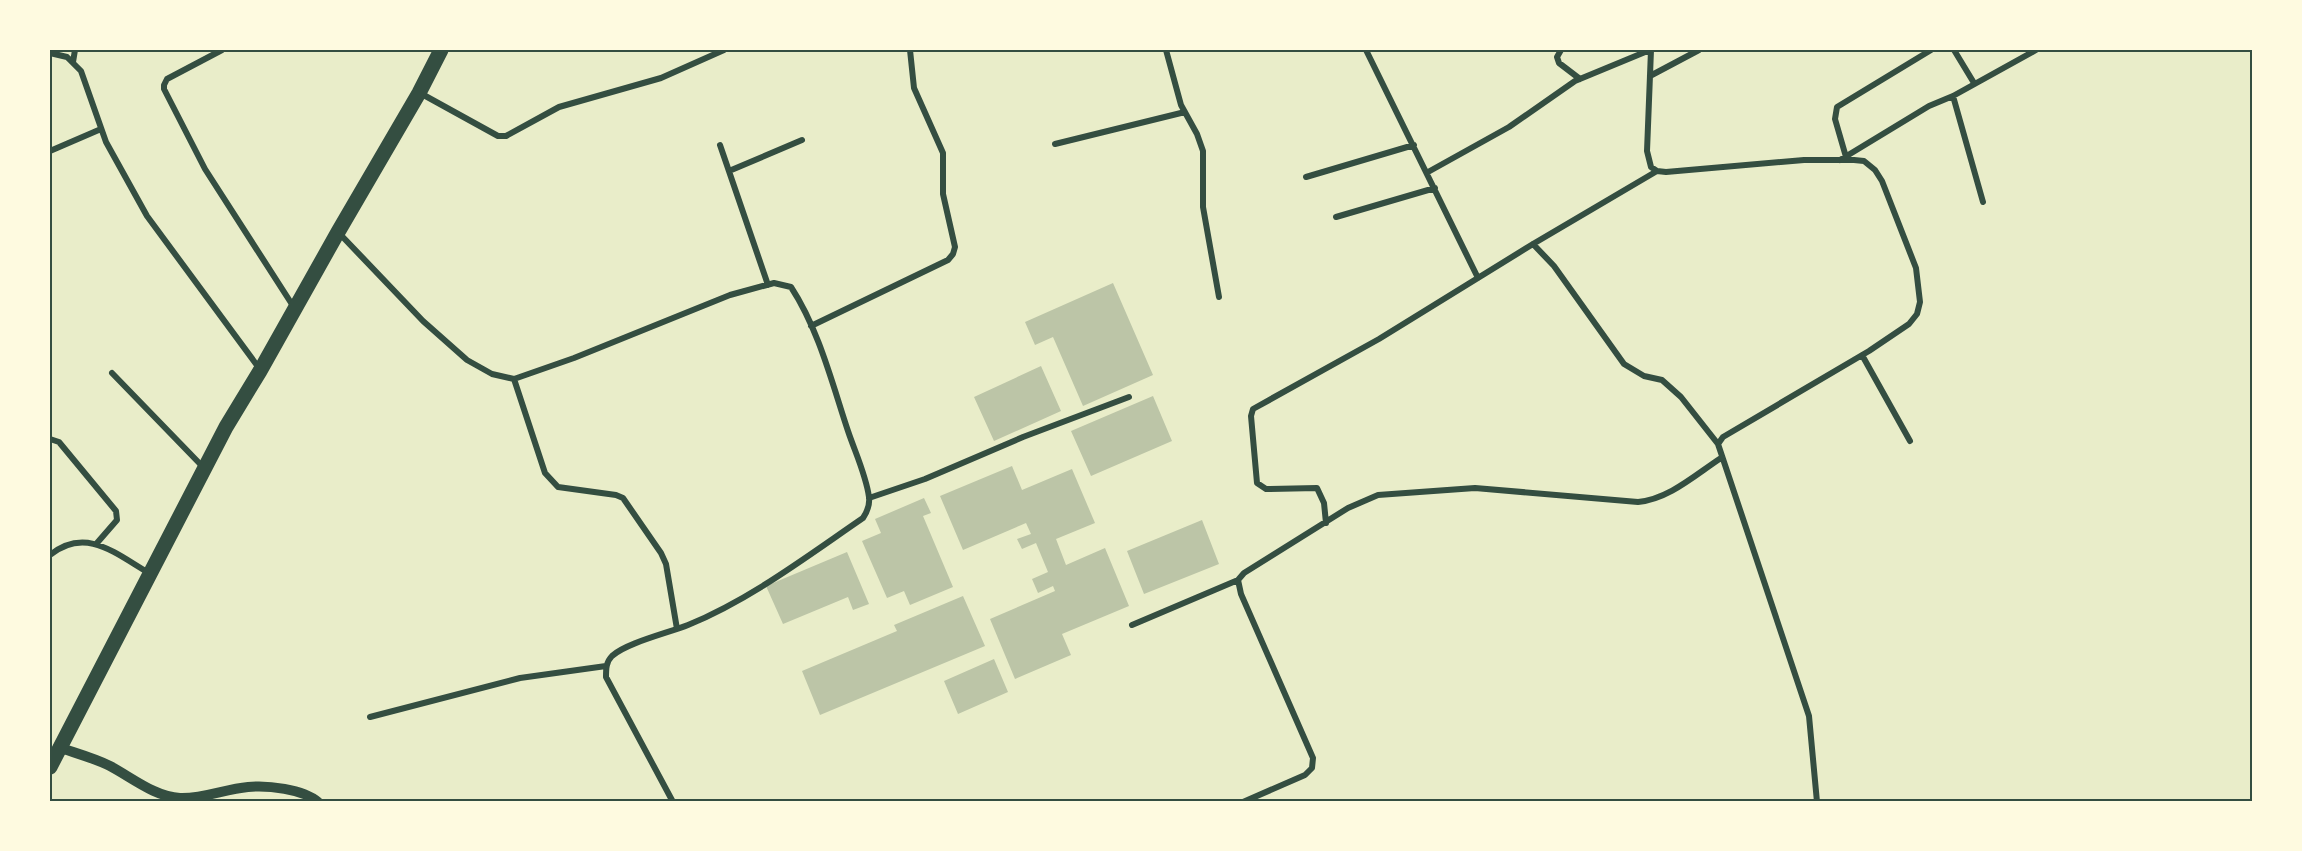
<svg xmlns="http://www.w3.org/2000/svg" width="2302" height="851" font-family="Jost,sans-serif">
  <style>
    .building { fill: #bcc5a7 }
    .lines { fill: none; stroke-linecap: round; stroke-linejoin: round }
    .minor { stroke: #344e41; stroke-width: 6 }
    .tertiary { stroke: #344e41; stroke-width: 10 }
    .trunk { stroke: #344e41; stroke-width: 15 }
    .neatline { fill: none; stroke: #344e41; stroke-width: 2 }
  </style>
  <rect width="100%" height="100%" fill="#e9edc9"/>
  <path class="building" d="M1113,283L1153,375L1083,406L1053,337L1035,345L1025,322Z
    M1041,366L1061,411L994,441L974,397Z
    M1153,396L1172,441L1091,476L1071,431Z
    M1012,466L1022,490L1072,469L1095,523L1056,539L1066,565L1105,548L1129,606L1062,634L1071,655L1015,679L990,619L1055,591L1053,586L1038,593L1032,579L1048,572L1036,543L1022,549L1017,539L1031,534L1026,523L963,550L940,496Z
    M924,498L931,513L923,516L953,587L910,605L904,591L887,598L862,541L881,533L875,519Z
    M1202,520L1219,564L1144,594L1127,551Z
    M847,552L869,604L853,610L848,597L783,624L766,586Z
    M963,596L985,646L820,715L802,671L897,631L894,625Z
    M994,659L1008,692L958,714L944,681Z"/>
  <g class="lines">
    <path class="minor" d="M222,50L167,79L164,85V89L205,169L295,309
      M1166,50L1181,105L1197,134L1203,151V207L1219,297
      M1366,50L1478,278
      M1561,50L1557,57L1559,63L1580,79
      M1651,50L1647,151L1651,167L1657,171L1666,172L1804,160H1854L1864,161L1875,170L1882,181L1916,268L1920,302L1917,314L1909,324L1869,351L1723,437L1718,444L1809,716L1817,802
      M1954,50L1974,83
      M50,53L67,57L81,71L106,142L147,216L259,368
      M73,62L75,50
      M1650,76L1699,50
      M420,93L498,136H506L559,107L661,78L724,50
      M1953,96L1983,202
      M1055,144L1185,112
      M720,145L768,285
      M50,151L101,129
      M1846,157L1835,119L1837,107L1931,50
      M1840,160L1929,106L1953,96L2036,50
      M729,171L802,140
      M1428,172L1509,127L1575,81L1650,50
      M1306,177L1414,145
      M1336,217L1435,188
      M338,232L423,321L467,360L492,374L514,379L574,358L730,295L774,283L791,287C819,330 832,383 848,431C855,452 866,475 869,497C870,505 867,512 863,518C806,557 751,599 688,625C668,633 626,643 612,656C606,662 606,669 606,677L673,802
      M1533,244L1554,266L1624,364L1644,376L1662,380L1681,397L1718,444
      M811,326L948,260L953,254L955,247L943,194V153L914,88L910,50
      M1862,355L1910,441
      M112,373L204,468
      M514,379L545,473L558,487L616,495L623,498L661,553L666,564L677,629
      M50,439L59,442L116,511L117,520L97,543
      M869,498L925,479L1023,437L1129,397
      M1326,523L1324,503L1317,488L1266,489L1257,483L1251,416L1253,409L1379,339L1533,244L1657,171
      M50,555C86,526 116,554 149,573
      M1132,625L1238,580
      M370,717L520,678L606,666
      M1243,802L1305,775L1312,768L1313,758L1241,594L1238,580L1244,573L1348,508L1378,495L1475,488L1638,502C1669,499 1695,475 1721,458"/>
    <path class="tertiary" d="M58,747C75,753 94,758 110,766C131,777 155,797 180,798C203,799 225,789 248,787C267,785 303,789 318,802"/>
    <path class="trunk" d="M50,767L226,427L260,371L338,232L419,93L441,50"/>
  </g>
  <rect width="2302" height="851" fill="none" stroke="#fefae0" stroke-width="102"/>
  <rect x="51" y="51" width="2200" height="749" class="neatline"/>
</svg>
